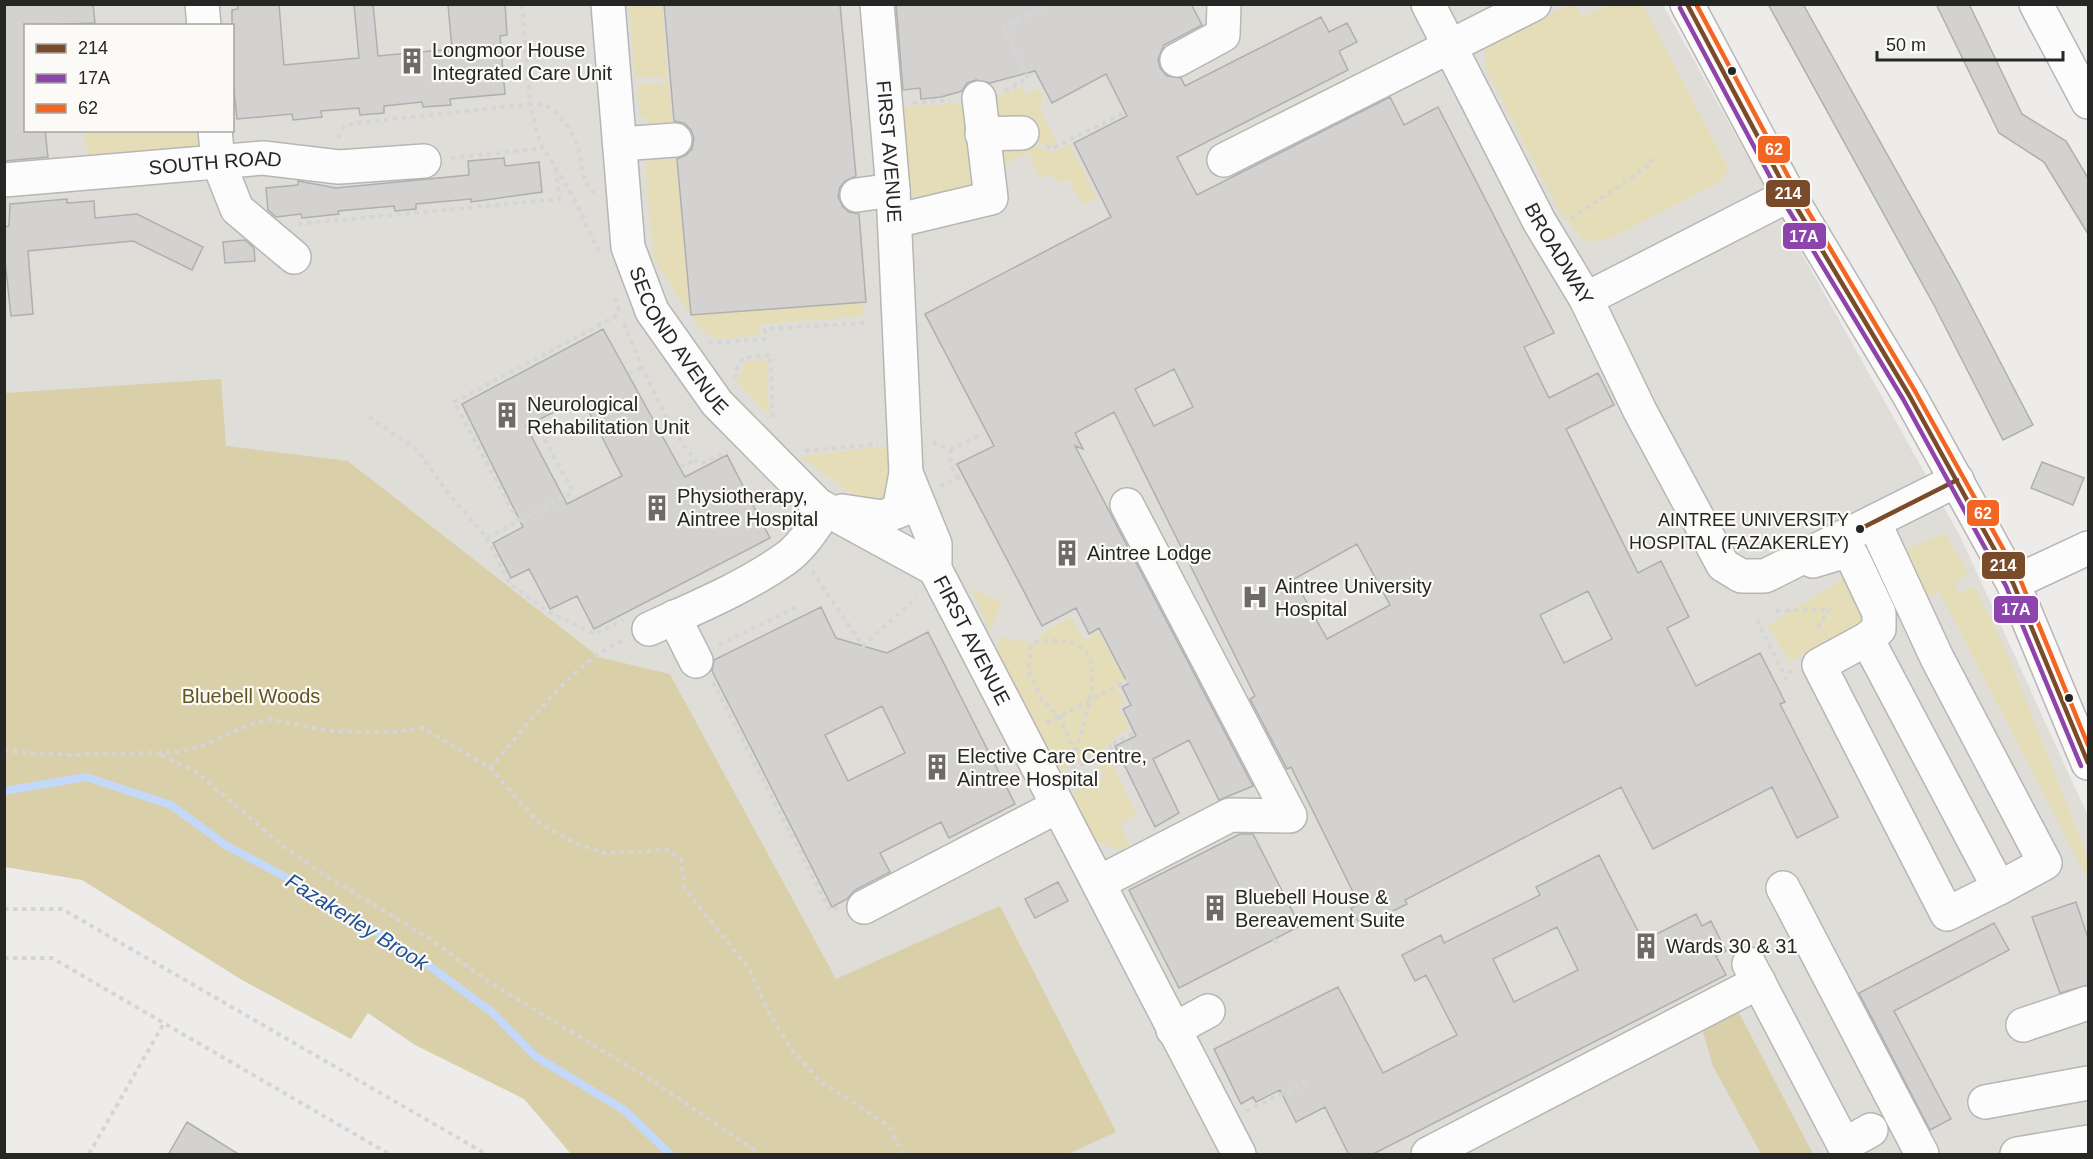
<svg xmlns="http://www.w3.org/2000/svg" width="2093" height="1159" font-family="Helvetica,sans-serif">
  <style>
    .built { fill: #dfddd7; fill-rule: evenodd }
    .green { fill: #e5ddb8 }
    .forest { fill: #d9cfa9 }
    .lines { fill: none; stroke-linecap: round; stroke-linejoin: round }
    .stream { stroke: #c4d9f9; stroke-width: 8 }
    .building { fill: #d3d2d1; stroke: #afafae; stroke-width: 1.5; fill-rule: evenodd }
    .minor-casing { stroke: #b7b6b5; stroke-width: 36 }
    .path { stroke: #d6d5d5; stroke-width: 4; stroke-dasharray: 4.5 4.5; stroke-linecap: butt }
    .minor { stroke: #fcfcfc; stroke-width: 33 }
    .bus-1-casing { stroke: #fbfaf6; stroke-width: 9 }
    .bus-2-casing { stroke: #fbfaf6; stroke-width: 9 }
    .bus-3-casing { stroke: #fbfaf6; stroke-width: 9 }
    .bus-1 { stroke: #7a4b2a; stroke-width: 4.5 }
    .bus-2 { stroke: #8e44ad; stroke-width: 4.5 }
    .bus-3 { stroke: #f26522; stroke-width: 4.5 }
    .bus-dot { fill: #262625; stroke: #fbfaf6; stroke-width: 2 }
    .labels { text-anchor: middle; stroke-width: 4.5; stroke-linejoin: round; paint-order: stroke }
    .bus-label { font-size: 18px; fill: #262625; stroke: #fbfaf6; text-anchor: end }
    .poi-label { font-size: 20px; fill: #262625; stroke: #fbfaf6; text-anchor: start }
    .street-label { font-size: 20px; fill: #262625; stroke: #fbfaf6 }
    .park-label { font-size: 20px; fill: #605521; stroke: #fbfaf6 }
    .water-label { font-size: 21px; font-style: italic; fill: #225193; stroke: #fbfaf6 }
    .line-badge { stroke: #fbfaf6; stroke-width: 2 }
    .badge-label { font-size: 16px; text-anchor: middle; font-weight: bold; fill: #fff }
  </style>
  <rect width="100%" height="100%" fill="#edecea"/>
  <path class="built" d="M4,5H1663L1961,538L2088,816V1154H1052L860,1024L670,674L599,657L348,461L5,448ZM26,26H232V130H26Z"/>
  <path class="green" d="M1570,4L1575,5L1582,17L1608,5H1643L1728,168L1723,180L1611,238L1598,242L1583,240L1561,214L1485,68L1486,48Z
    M629,5H662L668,78H635Z
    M669,82L672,123L649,127L648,120L640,115L637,88L639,85Z
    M1022,87L1025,95L1039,89L1044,99L1040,108L1058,145C1040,154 994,116 984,101Z
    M970,102L973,186L916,200L908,185L903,107Z
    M84,131H203L204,142L194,151L93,163L88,156Z
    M1029,143L1052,152L1070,145L1097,198L1083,206L1068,178L1057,183L1051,173L1041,178L1033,165L1030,152L994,170L996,150Z
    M676,154L690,315L654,259L645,162H652V156Z
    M861,302L865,316L759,324L760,335C729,338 708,348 691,315Z
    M764,360L767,361L769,416L738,383V375L745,362Z
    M891,446L889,501L858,498L799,456Z
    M1945,533L1969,574L1954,583L1960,593L1974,586L2008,655L2088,858V875L2086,876L1939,591L1921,600L1905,557L1907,549Z
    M1843,579L1863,619L1860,624L1789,662L1768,625Z
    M971,589L1002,601L990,631Z
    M1071,617L1084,640L1099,632L1124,679L1116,685L1125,703L1118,707L1130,729L1115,736L1114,743L1064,770L1052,768L995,652L1000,637L1032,643L1044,632Z
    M1109,757L1137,815L1120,824L1130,845L1121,850C1085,842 1082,826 1068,795L1104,777L1097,762Z"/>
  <path class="forest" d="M221,379L226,446L348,461L599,657L670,674L836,979L1000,906L1116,1132L1068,1154H571L524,1099L415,1045L368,1013L351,1039L242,980L82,880L5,867V393Z
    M1737,1009L1813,1154H1761L1713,1066L1703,1032Z"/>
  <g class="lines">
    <path class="stream" d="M4,791L86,777L171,805L227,846L295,882L416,956L493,1013L535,1056L624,1110L670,1154"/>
  </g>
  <path class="building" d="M4,4H93L95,23L26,26V130H45L48,157L4,161Z
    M237,4H279L284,65L359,58L354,4H373L378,56L452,49L448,4H505L507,35L500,36L505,94L450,99L451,105L423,107L422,102L384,106V113L360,115L359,108L321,111L322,117L293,120L292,114L237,119L232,71V10L238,9Z
    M664,4H840L856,176L845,181L840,187L838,197L843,207L849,212L859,214L866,302L691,315L677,159L686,155L692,149L694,138L691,130L684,123L674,121Z
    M896,4H1191L1202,25L1164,45L1158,59L1160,68L1167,76L1181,78L1185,86L1321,17L1329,32L1347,23L1357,42L1339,51L1348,70L1177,157L1197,195L1390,97L1404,125L1438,107L1554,333L1524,347L1549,398L1598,373L1614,405L1566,429L1638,573L1661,561L1689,617L1667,628L1696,686L1760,653L1785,702L1780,704L1838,817L1797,838L1772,787L1653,849L1621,787L1405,900L1407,904L1361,927L1351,908L1359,904L1291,767L1287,769L1250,699L1255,696L1114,412L1075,433L1083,449L1075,446L1253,786L1219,800L1189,740L1153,759L1179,813L1155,827L1115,746L1136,736L1123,709L1131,705L1122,687L1128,684L1099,628L1089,634L1076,608L1042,626L957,464L994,446L925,314L1111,217L1074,143L1127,116L1106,74L1052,103L1035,71L990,83L976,80L967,83L962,91L941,97L921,99L920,88L903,90ZM1174,369L1193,407L1154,426L1135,389ZM1357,544L1390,605L1327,639L1294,579ZM1588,591L1612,639L1564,663L1540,615Z
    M1768,4H1803L1958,281L2033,425L2003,440L1935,307Z
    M1936,4H1969L2022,114L2066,141L2088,178V234L2044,162L1999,133Z
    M504,158L505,166L539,162L542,192L471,202V199L416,204V209L395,211L394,206L338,211L339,214L302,218L301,214L276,217L268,210L266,188L298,185V181L336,188L469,175L468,161Z
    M67,199V203L94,201L95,218L137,214L203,247L192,270L133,241L28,251L33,314L11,316L4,251V227L9,226L10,204Z
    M245,240L254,248L255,261L225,263L223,242Z
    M603,329L685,477L727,455L770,538L594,629L577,596L550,609L529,569L511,578L493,543L523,527L462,404ZM582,398L622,476L567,504L526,426Z
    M2042,462L2084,478L2073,505L2031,488Z
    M821,607L836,638L887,653L928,632L1015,804L949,838L941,822L880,853L890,872L855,890L847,899L832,907L712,671L714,660ZM882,706L905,753L848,781L825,735Z
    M1240,834H1253L1300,926L1179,988L1129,890Z
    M1599,855L1643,941L1696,914L1702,926L1711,921L1726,951L1716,956L1726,975L1371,1155H1349L1325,1107L1296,1122L1280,1090L1256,1102L1253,1097L1241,1104L1214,1049L1338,987L1383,1073L1457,1035L1426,975L1415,981L1402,955L1441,935L1444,943L1540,895L1536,887ZM1557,927L1578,970L1514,1002L1493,959Z
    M1058,882L1068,901L1035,918L1025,899Z
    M2076,902L2088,938V985L2060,993L2032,917Z
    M1994,923L2009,950L1894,1011L1951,1119L1930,1130L1859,993Z
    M187,1122L240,1155H168Z"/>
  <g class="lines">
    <g class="minor-casing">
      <g id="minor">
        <path d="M202,4L204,26"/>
        <path id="s1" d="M608,4L628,247L652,311L717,403L818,505L935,569"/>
        <path id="s2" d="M877,4L893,190L906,473L935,544V569L1239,1154"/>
        <path id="s3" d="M1428,4L1539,221L1586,299L1640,411L1723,565L1741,576H1765L1957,480"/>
        <path d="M1687,4L1789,195L1909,395L2013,583L2088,763"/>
        <path d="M2036,4L2088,102"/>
        <path d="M1177,60L1223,35L1224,4"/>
        <path d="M215,130L218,161L237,209L294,257"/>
        <path d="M982,134L1022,133"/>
        <path d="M620,144L675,140"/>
        <path d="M1224,160L1534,4"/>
        <path id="s4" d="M4,180L263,158L339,167L424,161"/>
        <path d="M857,195L893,190"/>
        <path d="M895,221L991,198L979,98"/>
        <path d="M1586,299L1789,195"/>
        <path d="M842,511L882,517L899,511L906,473"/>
        <path d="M1874,522L1937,658L2045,863L1999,888"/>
        <path d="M1813,561L1840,553L1852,556L1879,613V629L1867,639L1819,665L1947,914L1999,888L1867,639"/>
        <path d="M2013,583L2088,548"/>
        <path d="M674,617L696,661"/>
        <path d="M649,629C695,608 744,588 785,559C802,547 814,527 826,510"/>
        <path d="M1100,882L1230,815L1290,816L1127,505"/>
        <path d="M1783,888L1922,1154"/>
        <path d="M864,907L1058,806"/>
        <path d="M1749,964L1844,1145L1871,1130"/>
        <path d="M2023,1025L2088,1003"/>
        <path d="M1173,1030L1208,1011"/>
        <path d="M1985,1102L2088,1083"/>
        <path d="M1428,1154L1759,982"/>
        <path d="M2017,1154L2088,1142"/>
      </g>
    </g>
    <path class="path" d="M522,4L530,104C534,105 540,104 544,105C559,110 576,136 579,150C582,164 582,185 595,194
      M1005,91L1028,78L1003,26L1049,4
      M913,103L950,100
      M338,138L344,126L356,123L530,104L539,140L573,197L599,252
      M1046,146L1051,149L1126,112
      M451,158L543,148
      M1571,219L1652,163L1648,156
      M298,224L559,199L556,169
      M615,298L620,314
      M624,324C643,369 666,428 699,464L727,452
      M708,343L765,339V329L866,323
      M629,374L643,367
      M735,379V372L743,358L770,355L773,419
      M369,417L417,450L449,494L487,538L573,492L543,437
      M933,442L950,450L951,467L958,478
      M950,450L983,434
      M805,451L878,444
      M680,467L695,460
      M940,486L963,476
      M518,521L454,402L620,314
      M487,538L509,583L548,612L595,634L623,620
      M812,571L863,646L917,597
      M1776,611L1830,609L1814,633
      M1757,620L1786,679L1791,670
      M719,645L799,606
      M713,682L830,911L838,907
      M1046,723L1129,680
      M4,751L69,755L180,752L201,746L249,725L270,719L329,731L395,732L423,728L490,768L539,823L577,844L604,853L668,850L681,859L685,889L750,970L767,1010L792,1050L820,1081L889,1126L903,1154
      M161,755L195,771L284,847L326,876L432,940L487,981L656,1083L760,1154
      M490,768C526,727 573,661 624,640
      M1072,769C1079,721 1133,624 1032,643L1028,671L1042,699L1059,716L1075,751
      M1072,769L1112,750L1109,745L1135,733
      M4,909H62L486,1154
      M1274,939L1277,943
      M4,958H52L389,1154
      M1246,1111L1311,1080
      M89,1154L164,1023"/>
    <use href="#minor" class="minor"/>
    <g class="bus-1-casing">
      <path id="bus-1" d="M1687,4L1789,195L1909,395L2013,583L2088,763
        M1860,529L1957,480"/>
    </g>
    <g class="bus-2-casing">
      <path id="bus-2" d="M1680,8L1782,199L1903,399L2006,586L2081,766"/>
    </g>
    <g class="bus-3-casing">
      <path id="bus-3" d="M1696,4L1796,191L1915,391L2020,579L2088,745"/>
    </g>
    <use href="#bus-1" class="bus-1"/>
    <use href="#bus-2" class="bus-2"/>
    <use href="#bus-3" class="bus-3"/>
  </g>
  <defs>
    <g id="building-bare" transform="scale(2.07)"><path d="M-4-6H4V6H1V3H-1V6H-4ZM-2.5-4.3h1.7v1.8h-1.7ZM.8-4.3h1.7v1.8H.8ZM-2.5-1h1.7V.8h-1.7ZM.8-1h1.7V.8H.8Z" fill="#6c6b6a" stroke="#fbfaf6" stroke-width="2.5" paint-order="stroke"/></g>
    <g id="hospital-bare" transform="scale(2.07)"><path d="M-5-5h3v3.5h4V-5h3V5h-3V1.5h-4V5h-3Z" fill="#6c6b6a" stroke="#fbfaf6" stroke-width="2.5" paint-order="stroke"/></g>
  </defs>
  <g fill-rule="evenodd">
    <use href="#building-bare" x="412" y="61"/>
    <use href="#building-bare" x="507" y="415"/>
    <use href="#building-bare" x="657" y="508"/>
    <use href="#building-bare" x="1067" y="553"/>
    <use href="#hospital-bare" x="1255" y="597"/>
    <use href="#building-bare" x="937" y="767"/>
    <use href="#building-bare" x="1215" y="908"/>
    <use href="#building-bare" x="1646" y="946"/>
  </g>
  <g class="bus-dot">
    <circle cx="1732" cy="71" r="5"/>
    <circle cx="1860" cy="529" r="5"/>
    <circle cx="2069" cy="698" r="5"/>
  </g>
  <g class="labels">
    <g class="bus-label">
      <text x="1849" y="526">AINTREE UNIVERSITY<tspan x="1849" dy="23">HOSPITAL (FAZAKERLEY)</tspan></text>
    </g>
    <g class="poi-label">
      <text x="432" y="57">Longmoor House<tspan x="432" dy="23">Integrated Care Unit</tspan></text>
      <text x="527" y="411">Neurological<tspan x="527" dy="23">Rehabilitation Unit</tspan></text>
      <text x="677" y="503">Physiotherapy,<tspan x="677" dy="23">Aintree Hospital</tspan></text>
      <text x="1087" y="560">Aintree Lodge</text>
      <text x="1275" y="593">Aintree University<tspan x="1275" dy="23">Hospital</tspan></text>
      <text x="957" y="763">Elective Care Centre,<tspan x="957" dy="23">Aintree Hospital</tspan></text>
      <text x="1235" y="904">Bluebell House &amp;<tspan x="1235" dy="23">Bereavement Suite</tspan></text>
      <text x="1666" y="953">Wards 30 &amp; 31</text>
    </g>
    <g class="street-label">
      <text dy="7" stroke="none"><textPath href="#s2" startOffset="148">FIRST AVENUE</textPath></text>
      <text dy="7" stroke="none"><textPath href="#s4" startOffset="212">SOUTH ROAD</textPath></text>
      <text dy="7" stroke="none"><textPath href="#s3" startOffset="282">BROADWAY</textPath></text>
      <text dy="7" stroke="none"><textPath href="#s1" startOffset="351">SECOND AVENUE</textPath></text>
      <text dy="7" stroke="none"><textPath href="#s2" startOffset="652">FIRST AVENUE</textPath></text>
    </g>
    <g class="park-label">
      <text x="251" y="703">Bluebell Woods</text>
    </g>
    <g class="water-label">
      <text transform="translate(357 922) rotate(32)" y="7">Fazakerley Brook</text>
    </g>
  </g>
  <g class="line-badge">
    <rect x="1757" y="135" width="34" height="29" rx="6" fill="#f26522"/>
    <rect x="1765" y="179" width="46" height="29" rx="6" fill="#7a4b2a"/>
    <rect x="1782" y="222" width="45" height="28" rx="6" fill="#8e44ad"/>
    <rect x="1966" y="499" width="34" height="28" rx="6" fill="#f26522"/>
    <rect x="1981" y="551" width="45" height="29" rx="6" fill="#7a4b2a"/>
    <rect x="1993" y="595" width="46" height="29" rx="6" fill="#8e44ad"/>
  </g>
  <g class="badge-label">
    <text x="1774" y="155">62</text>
    <text x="1788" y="199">214</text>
    <text x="1804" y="242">17A</text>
    <text x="1983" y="519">62</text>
    <text x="2003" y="571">214</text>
    <text x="2016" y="615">17A</text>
  </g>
  <rect width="2093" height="1159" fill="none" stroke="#262625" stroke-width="12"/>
  <rect x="24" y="24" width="210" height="108" fill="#fbfaf6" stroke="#a6a5a2" stroke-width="1.5"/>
  <rect x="36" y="44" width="30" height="9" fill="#7a4b2a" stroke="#a6a5a2" stroke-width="1.5"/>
  <text x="78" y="54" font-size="18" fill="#262625">214</text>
  <rect x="36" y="74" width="30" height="9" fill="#8e44ad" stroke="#a6a5a2" stroke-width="1.5"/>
  <text x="78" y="84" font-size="18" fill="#262625">17A</text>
  <rect x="36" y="104" width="30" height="9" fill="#f26522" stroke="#a6a5a2" stroke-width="1.5"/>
  <text x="78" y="114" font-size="18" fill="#262625">62</text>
  <path d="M1877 51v9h186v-9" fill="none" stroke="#262625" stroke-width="3"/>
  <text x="1886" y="51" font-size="18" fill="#262625" stroke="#fbfaf6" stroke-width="4.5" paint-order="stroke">50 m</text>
</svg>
